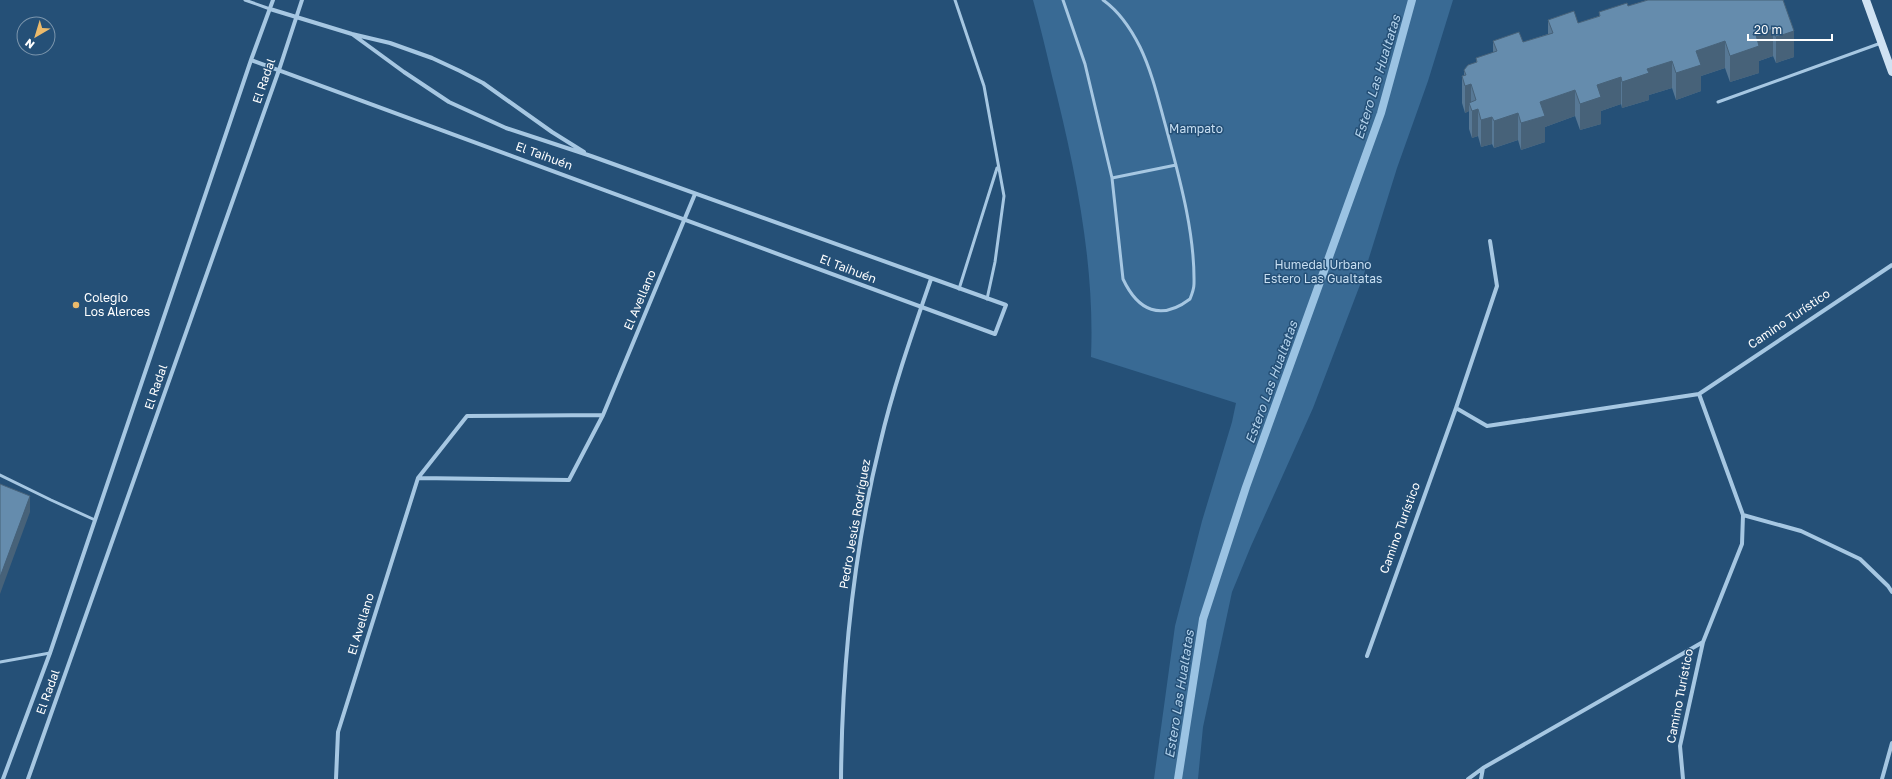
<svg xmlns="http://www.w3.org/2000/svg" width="1892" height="779" font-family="'Golos Text',sans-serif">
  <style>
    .green { fill: #396a94 }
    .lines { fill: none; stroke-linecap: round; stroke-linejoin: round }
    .stream { stroke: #9bc3e3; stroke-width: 8 }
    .lane { stroke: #a6c7e2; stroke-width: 3 }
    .street { stroke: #a6c7e2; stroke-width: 4 }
    .secondary { stroke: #cfe2f3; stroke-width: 8 }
    .wall { fill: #577895 }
    .shaded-wall { fill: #476279 }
    .building { fill: #658cad; stroke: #476279 }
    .poi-dot { fill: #ebba6b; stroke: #255077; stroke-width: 1.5 }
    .labels { text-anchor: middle; stroke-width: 3; stroke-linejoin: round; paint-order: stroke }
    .street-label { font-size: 12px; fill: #fff; stroke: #255077 }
    .park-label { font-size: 12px; fill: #c8dff2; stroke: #255077 }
    .poi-label { font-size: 12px; fill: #fff; stroke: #255077; text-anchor: start }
    .water-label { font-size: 13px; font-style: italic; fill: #b1d1eb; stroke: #255077 }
  </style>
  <rect width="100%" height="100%" fill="#255077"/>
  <path class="green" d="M1033,0H1453L1428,81L1397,168L1363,277L1313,408L1251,546L1232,592L1203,727L1198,779H1154L1175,626L1202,521L1232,422L1236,403L1091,357C1095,263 1075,167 1052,76C1046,51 1040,25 1033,0Z"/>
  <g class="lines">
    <path class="stream" d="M1178,779L1203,619L1246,487L1381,113L1412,0"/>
    <path class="lane" d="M245,0L270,9
      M955,0L984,86L1004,196L995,262L987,299
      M1063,0L1085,64L1112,178L1123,279C1138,311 1161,321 1190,299C1192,294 1194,289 1194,284C1195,234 1180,180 1167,131C1159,103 1153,74 1140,47C1131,29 1120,12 1103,0
      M1718,102L1881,43
      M1112,178L1176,165
      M959,289L997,168
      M0,475L51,500L95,520
      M0,662L50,653"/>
    <path class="street" d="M270,9L352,34L390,43L432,58L460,71L483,83L552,132L584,152
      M251,60L995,334L1006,305L591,156L506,128L449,102L404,72L352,34
      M1456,408L1487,426L1699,394L1892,265
      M418,478L569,480L603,415L695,194
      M1743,515L1801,531L1860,559L1888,586L1892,592
      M1367,656L1456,408L1497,286L1490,241
      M3,779L50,653L251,60L273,0
      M28,779L279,70L302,0
      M336,779L338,732L418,478L467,416L603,415
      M841,779C842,666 853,554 880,444C893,388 912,334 931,279
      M1468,779L1483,768L1703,642
      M1481,779L1483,768
      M1683,779L1680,746L1703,642L1742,544L1743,515L1699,394
      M1882,779L1892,743"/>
    <path class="secondary" d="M1866,0L1892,72"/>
  </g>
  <path class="wall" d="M1647,0H1783L1794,57L1776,63L1773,56L1759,61V73L1730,82L1725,68L1701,76V91L1676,100L1672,88L1649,95V100L1622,108L1621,104L1601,111V124L1580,130L1575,116L1545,127V142L1521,150L1518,140L1494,148L1492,144L1481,147L1478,136L1472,138L1469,129V111L1465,113L1462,103V76H1464V70L1476,62V58L1493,53V41L1523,42L1548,34V20L1578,23L1599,16V12L1628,6Z"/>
  <path class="shaded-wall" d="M1773,29V56L1759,61V73L1730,82V56L1756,35Z
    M1794,31V57L1776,63V37Z
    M1725,41V68L1701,76V91L1676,100V73L1696,51Z
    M1672,61V88L1649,95V100L1622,108V82L1647,69Z
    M1621,77V104L1601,111V124L1580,130V104L1597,85Z
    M1471,84V107L1469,103V111L1465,113V86Z
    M1575,90V116L1545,127V142L1521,150V123L1540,102Z
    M1478,109V136L1472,138V111Z
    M1518,113V140L1494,148V121Z
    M1492,117V144L1481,147V120Z
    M30,496V512L0,594V577Z"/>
  <path class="building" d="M1648,0H1783L1794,31L1776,37L1773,29L1756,35L1759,46L1730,56L1725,41L1696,51L1701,65L1676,73L1672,61L1647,69L1649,73L1622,82L1621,77L1597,85L1601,97L1580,104L1575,90L1540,102L1545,116L1521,123L1518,113L1494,121L1492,117L1481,120L1478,109L1472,111L1469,103L1476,100L1471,84L1465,86L1462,76L1466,75L1464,70L1468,65L1477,62L1476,58L1497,51L1493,41L1519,32L1523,42L1553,33L1548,20L1574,11L1578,23L1600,16L1599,12L1627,3L1628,6Z
    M0,484L30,496L0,577Z"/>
  <circle class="poi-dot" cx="76" cy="305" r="4"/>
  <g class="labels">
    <g class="street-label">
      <text transform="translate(264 81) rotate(-71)" y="4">El Radal</text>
      <text transform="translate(544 156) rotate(20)" y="4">El Taihuén</text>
      <text transform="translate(848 269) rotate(21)" y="4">El Taihuén</text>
      <text transform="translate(640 300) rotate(-67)" y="4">El Avellano</text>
      <text transform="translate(1789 319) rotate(-34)" y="4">Camino Turístico</text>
      <text transform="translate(156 387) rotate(-71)" y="4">El Radal</text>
      <text transform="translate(855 524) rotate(-80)" y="4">Pedro Jesús Rodríguez</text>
      <text transform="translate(1400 528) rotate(-70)" y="4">Camino Turístico</text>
      <text transform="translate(361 624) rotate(-73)" y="4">El Avellano</text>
      <text transform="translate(48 692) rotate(-70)" y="4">El Radal</text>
      <text transform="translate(1680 696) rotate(-79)" y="4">Camino Turístico</text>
    </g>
    <g class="park-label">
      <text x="1196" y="133">Mampato</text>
      <text x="1323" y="269">Humedal Urbano<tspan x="1323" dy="14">Estero Las Gualtatas</tspan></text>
    </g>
    <g class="poi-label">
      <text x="84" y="302">Colegio<tspan x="84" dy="14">Los Alerces</tspan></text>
    </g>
    <g class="water-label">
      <text transform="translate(1377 77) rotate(-73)" y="5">Estero Las Hualtatas</text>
      <text transform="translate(1271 382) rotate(-70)" y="5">Estero Las Hualtatas</text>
      <text transform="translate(1179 694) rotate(-81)" y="5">Estero Las Hualtatas</text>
    </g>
  </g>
  <g transform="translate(36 36) rotate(218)"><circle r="19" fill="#255077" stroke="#7c96ad"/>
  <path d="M0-3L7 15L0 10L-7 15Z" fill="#ebba6b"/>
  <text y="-6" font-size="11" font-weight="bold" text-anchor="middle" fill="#ffffff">N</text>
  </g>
  <path d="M1748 34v6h84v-6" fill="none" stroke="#ffffff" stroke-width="2"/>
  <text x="1754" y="34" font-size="12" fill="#ffffff" stroke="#255077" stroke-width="3" paint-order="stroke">20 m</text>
</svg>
